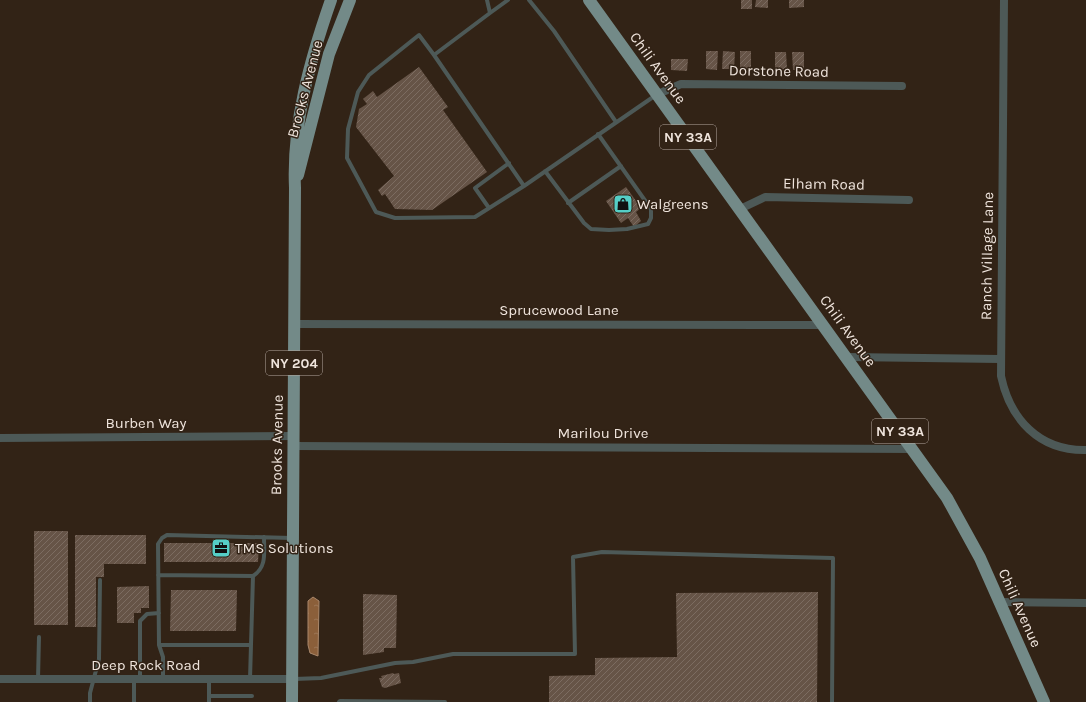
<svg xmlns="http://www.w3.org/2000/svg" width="1086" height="702" font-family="Karla,sans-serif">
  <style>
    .water { fill: url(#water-ripples); stroke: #a9876b }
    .building { fill: url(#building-hatch) }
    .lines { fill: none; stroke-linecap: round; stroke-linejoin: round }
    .service { stroke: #4d5957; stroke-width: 4 }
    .minor { stroke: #4d5957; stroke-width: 8 }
    .primary { stroke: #738a88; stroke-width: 12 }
    .labels { text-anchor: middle; stroke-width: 3; stroke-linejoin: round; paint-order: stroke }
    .shield { fill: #322316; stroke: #b6aaa1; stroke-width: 1 }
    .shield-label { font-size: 14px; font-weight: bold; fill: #efe4dc }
    .street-label { font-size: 15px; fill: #efe4dc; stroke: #322316 }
    .poi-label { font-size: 15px; fill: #efe4dc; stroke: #322316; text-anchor: start }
  </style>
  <defs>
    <pattern id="water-ripples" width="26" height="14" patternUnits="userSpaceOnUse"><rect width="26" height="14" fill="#8b5f3a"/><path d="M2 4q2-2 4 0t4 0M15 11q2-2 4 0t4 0" fill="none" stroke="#9c7656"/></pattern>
    <pattern id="building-hatch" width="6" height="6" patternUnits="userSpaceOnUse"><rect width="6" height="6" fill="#665447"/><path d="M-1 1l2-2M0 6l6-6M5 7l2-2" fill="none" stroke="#7c6c61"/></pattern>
  </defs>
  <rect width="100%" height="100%" fill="#322316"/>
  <path class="water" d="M313,597L319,601L318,656L310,653L308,645V601Z"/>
  <path class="building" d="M741,0H752V9H741Z
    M756,0H768V8L755,7Z
    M789,0H804V7L789,8Z
    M706,51H718L717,70L706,69Z
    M723,51L735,52L734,69H722Z
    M740,51H751V69H740Z
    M775,52H786L787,69L775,70Z
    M792,52H804V69L793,70Z
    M671,59H688L687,71L671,70Z
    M419,67L448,107L443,110L487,172L432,210L395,209L385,194L382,196L378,190L394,176L356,127L359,109L367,104L363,99L373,91L377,97Z
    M626,187L641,208L636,212L641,221L634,227L628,218L621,223L606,201Z
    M34,531H68V625H34Z
    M75,535H146V564H104V577H96V627H75Z
    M164,543H259L258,562H164Z
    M149,586V608H141V613H134V623H117V587Z
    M171,590H237L236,631H170Z
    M818,592L817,702H549V676L595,675V658L677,657L676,593Z
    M363,594L397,595L396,648H384V652L363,655Z
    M393,673L394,674L399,673L401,683L385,688L382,687L379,678H382L381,676Z"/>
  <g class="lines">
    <path class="service" d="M487,0L490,13L434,55L524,186L656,95
      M529,0L554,31L616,122
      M490,13L508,0
      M434,55L419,35L369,75L358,92L348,129L347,158L376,212L395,218L475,217L524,186
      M545,171L584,223L591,229L609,230L627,229L648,224L651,218V209L598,134
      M568,203L621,166
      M489,208L475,188L509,163
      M158,575L253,576
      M159,645H251
      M38,679L39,637
      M140,679V621L147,614L159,613
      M163,679V657L159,645L158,544L162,538L167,535L292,538
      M250,679L253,576C267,567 264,553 264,537
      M294,679L321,678L395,663L413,662L453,654H575L573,557L602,552L833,558L832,702
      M209,696H252
      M90,702V693L99,659L100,580
      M134,702V679
      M209,702V679
      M339,702L340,701L445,702"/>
    <path class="minor" d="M1004,0L1001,376C1010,419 1039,451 1086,450
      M658,94L681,84L902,86
      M740,209L765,197L909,200
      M294,324L823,325
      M847,357L1000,359
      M0,438L293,436
      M293,446L913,449
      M1000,602L1086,603
      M0,679H292"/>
    <path class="primary" d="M589,0L947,498L980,558L1044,702
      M298,175L329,54L350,0
      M292,702L295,188C292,124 310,60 331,0"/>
  </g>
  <defs>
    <g id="shop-square" transform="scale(1)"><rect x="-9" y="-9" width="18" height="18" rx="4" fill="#55cec6" stroke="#322316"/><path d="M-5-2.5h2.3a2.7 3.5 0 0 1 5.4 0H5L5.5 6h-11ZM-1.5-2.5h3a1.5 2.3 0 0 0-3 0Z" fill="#111"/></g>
    <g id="office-square" transform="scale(1)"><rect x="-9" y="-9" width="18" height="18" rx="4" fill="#55cec6" stroke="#322316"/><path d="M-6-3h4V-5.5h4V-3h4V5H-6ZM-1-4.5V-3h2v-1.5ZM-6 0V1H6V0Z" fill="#111"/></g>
  </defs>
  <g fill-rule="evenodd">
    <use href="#shop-square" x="623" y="204"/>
    <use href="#office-square" x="221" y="548"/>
  </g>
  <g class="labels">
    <g class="shield">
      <rect x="660" y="125" width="56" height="24" rx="3"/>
      <rect x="266" y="351" width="56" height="24" rx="3"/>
      <rect x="872" y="419" width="56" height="24" rx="3"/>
    </g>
    <g class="shield-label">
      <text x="688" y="142">NY 33A</text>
      <text x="294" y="368">NY 204</text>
      <text x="900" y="436">NY 33A</text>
    </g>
    <g class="street-label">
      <text transform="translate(658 68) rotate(54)" y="5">Chili Avenue</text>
      <text transform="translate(779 71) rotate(1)" y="5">Dorstone Road</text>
      <text transform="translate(305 89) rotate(-75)" y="5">Brooks Avenue</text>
      <text transform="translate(824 184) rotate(1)" y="5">Elham Road</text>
      <text transform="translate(987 256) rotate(-89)" y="5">Ranch Village Lane</text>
      <text x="559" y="315">Sprucewood Lane</text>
      <text transform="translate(848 331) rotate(54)" y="5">Chili Avenue</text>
      <text x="146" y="428">Burben Way</text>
      <text x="603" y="438">Marilou Drive</text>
      <text transform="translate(277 445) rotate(-89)" y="5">Brooks Avenue</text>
      <text transform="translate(1020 608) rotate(66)" y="5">Chili Avenue</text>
      <text x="146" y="670">Deep Rock Road</text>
    </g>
    <g class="poi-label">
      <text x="637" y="209">Walgreens</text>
      <text x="235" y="553">TMS Solutions</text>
    </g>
  </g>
</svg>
